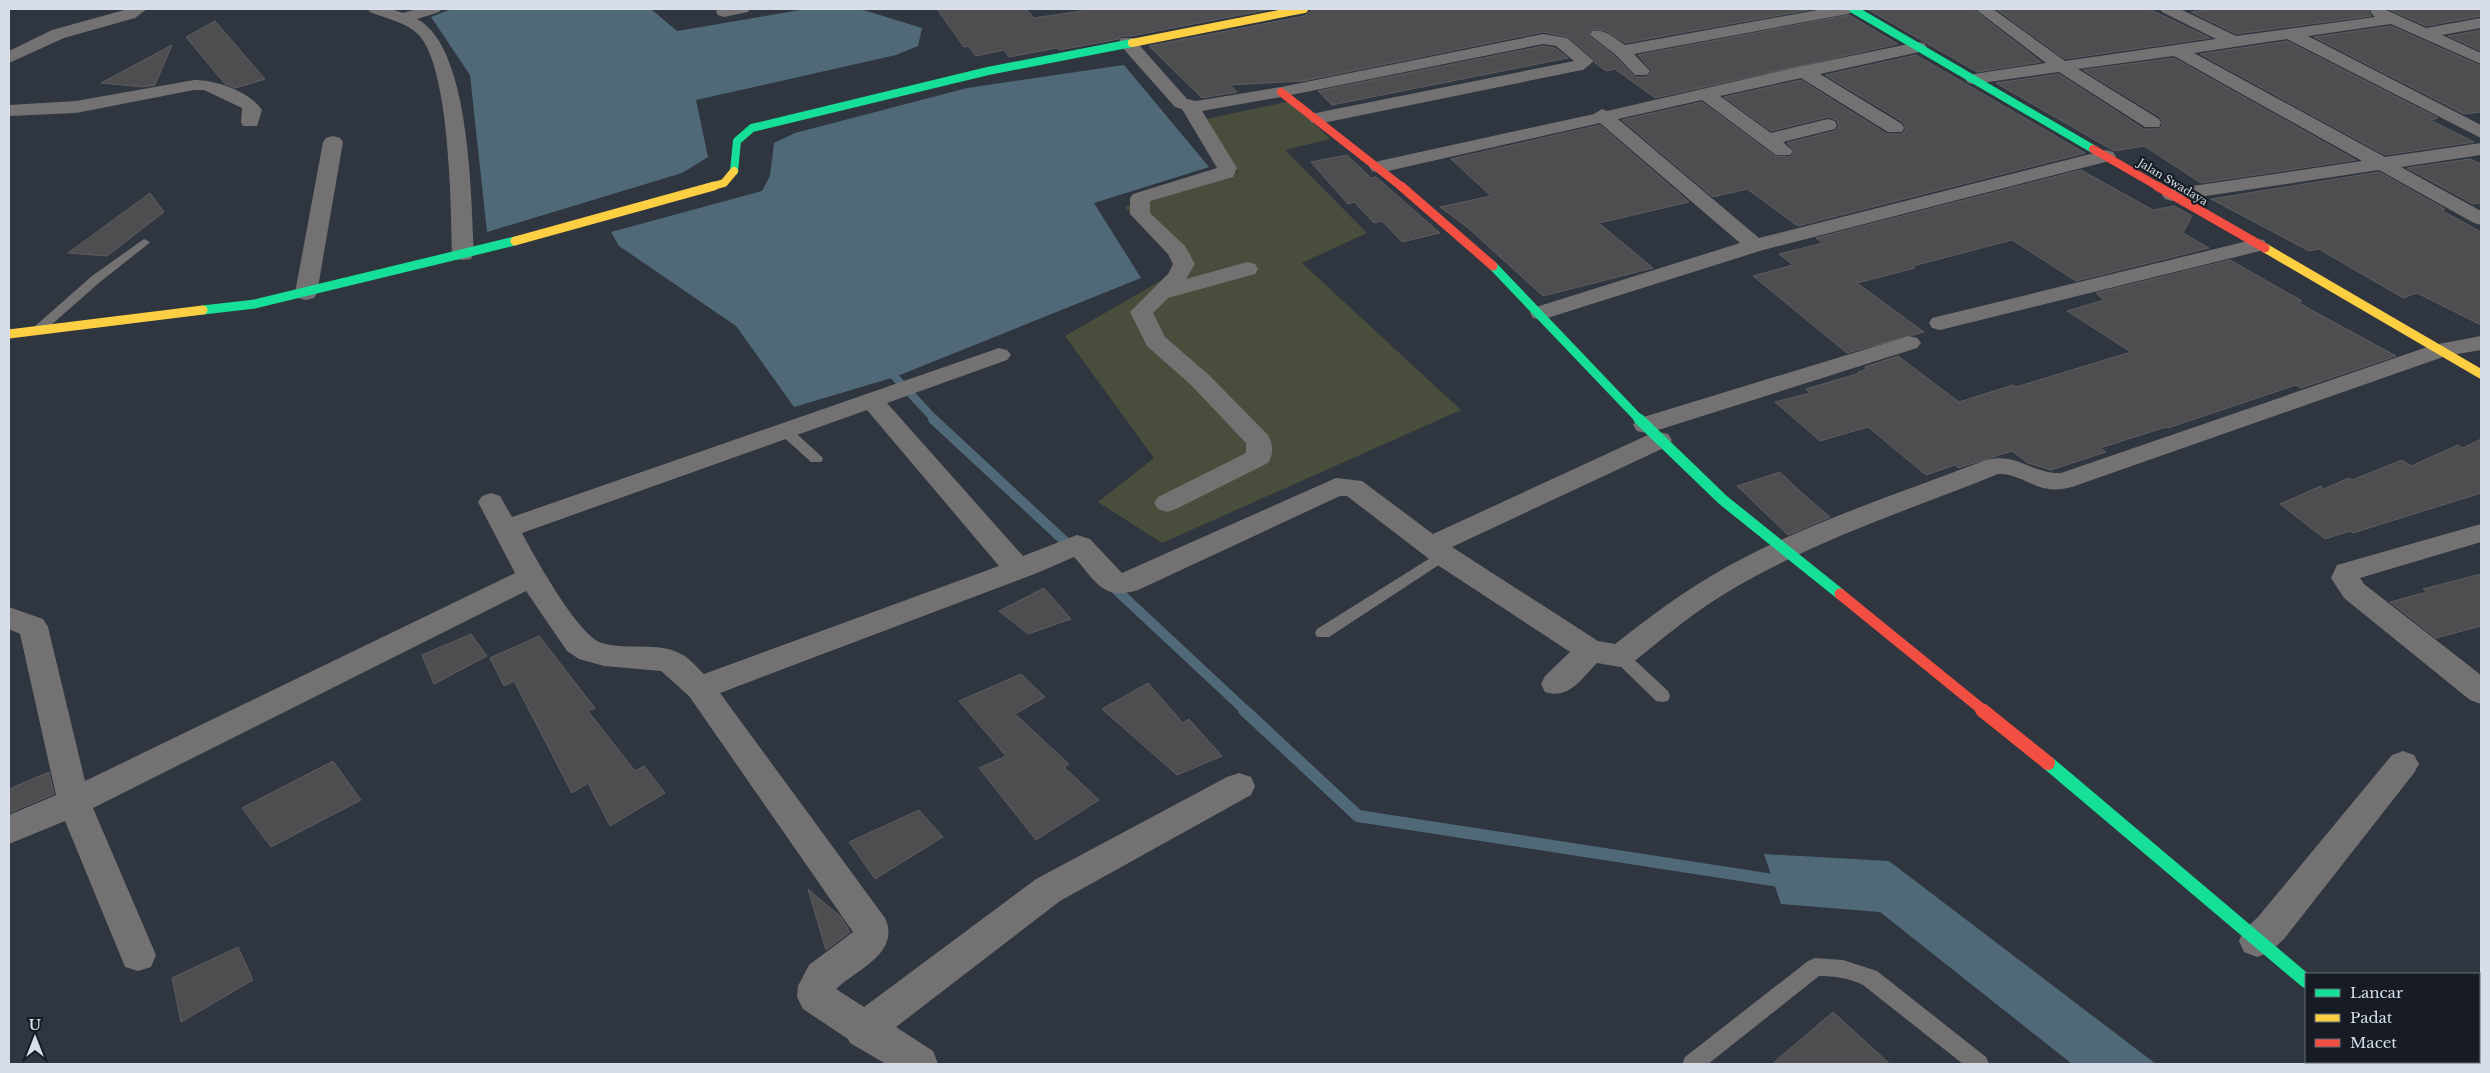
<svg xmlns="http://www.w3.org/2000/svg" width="2490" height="1073" font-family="'Libre Baskerville',serif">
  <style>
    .green { fill: #494d3b }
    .water { fill: #4f6979 }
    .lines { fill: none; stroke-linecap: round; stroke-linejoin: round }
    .stream-far2 { stroke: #4f6979; stroke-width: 8 }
    .stream-far1 { stroke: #4f6979; stroke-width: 10 }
    .stream { stroke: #4f6979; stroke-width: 12 }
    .building { fill: #4e4e51; stroke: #5e5d60 }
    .lane { fill: #737172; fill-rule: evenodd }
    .street { fill: #737172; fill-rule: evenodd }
    .fast-far3 { stroke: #16e098; stroke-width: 8 }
    .fast-far2 { stroke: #16e098; stroke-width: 9 }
    .fast-far1 { stroke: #16e098; stroke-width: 11 }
    .fast { stroke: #16e098; stroke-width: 14 }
    .slow-far1 { stroke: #ffcf43; stroke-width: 8 }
    .slow { stroke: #ffcf43; stroke-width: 9 }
    .jam-far3 { stroke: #f24e42; stroke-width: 8 }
    .jam-far2 { stroke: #f24e42; stroke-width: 9 }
    .jam-far1 { stroke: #f24e42; stroke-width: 11 }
    .jam { stroke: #f24e42; stroke-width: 14 }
    .labels { text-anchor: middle; stroke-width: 4.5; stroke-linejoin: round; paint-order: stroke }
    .far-street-label { font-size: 11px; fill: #d7dee9; stroke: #171c24 }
  </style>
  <rect width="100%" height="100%" fill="#2f363f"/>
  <path class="green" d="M1291,101L1330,139L1285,150L1367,233L1302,263L1461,410L1162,543L1098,502L1154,458L1065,336L1181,269L1125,207L1238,172L1202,120Z"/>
  <path class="water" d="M451,9H651L677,31L806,9H860L922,28L918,46L896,55L696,100L708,157L682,173L487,232L470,75L431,17Z
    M1124,65L1209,167L1094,203L1141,278L895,377L794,407L736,326L619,246L611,232L762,191L770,176L774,143L795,133L967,88Z
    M1764,854L1889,861L2156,1064H2072L1880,912L1781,904Z"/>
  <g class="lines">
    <path class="stream-far2" d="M895,377L935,420"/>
    <path class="stream-far1" d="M933,419L1072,548
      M1110,584L1246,711"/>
    <path class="stream" d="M1244,710L1358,816L1786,882"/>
  </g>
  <path class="building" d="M937,9H1026L1034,18L1095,9H1272L1131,36H1121L1119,39L1059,50L1057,48L1009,57L1004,50L976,56L968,46L964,47Z
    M1314,9H1814L1625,43L1606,31L1597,29L1590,30L1589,36L1615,56L1635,77H1647L1652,71L1638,55L1849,15L1898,44L1655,98L1615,69L1606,71L1595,63V60L1568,37L1543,32L1303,81L1230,85L1237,92L1202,98L1149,46L1304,16Z
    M1867,9H1973L2041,62L1977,72Z
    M1996,9H2149L2210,38L2065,59Z
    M2218,9H2370L2368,12L2371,16L2236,34L2191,12Z
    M2388,9H2481V16L2426,26Z
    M215,21L265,79L236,88L225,84L186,37Z
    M2391,26L2481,66V112L2464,114L2314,37Z
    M2481,30V51L2448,36Z
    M2287,41L2438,118L2430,120L2474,142L2385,155L2200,54Z
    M172,45L155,85L143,87L101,83Z
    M1543,46L1555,48L1568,58L1332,105L1318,91Z
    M1916,55L2085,153L1798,226L1747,189L1713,197L1622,120L1702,102L1775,156L1790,157L1795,151L1787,143L1835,131L1839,126L1837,120L1828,117L1771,131L1724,97L1801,80L1887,134H1902L1906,129L1903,122L1825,75Z
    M2174,58L2356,160L2201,183L2144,146L2114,151L1996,83L2059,74L2144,129H2159L2163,124L2160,117L2083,70Z
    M1600,125L1689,202L1599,223L1653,268L1543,296L1467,227L1440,207L1491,196L1451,159Z
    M1347,155L1371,178L1376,177L1440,233L1402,242L1382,221L1374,223L1354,202L1348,204L1311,162Z
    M2470,159L2481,164V203L2473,204L2407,168Z
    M2081,170L2153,210L2174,206L2192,216L2183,233L2209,248L2076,281L2012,240L1913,266L1915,268L1857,283L1924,332L1847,353L1753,276L1793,265L1779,254L1823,243L1816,238Z
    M2379,172L2445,209L2441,210L2481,232V325L2417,293L2403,298L2319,249L2309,251L2211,199Z
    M150,193L164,212L107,256L68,253Z
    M2230,260L2302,301L2297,302L2396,356L2301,388L2296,385L2168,428L2166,427L2100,448L2106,452L2051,470L2028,463L2012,451L1958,468L1955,465L1926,475L1868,427L1820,441L1775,402L1810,393L1806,389L1860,373L1858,372L1867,369L1865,367L1898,356L1959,402L2013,385L2016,387L2131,352L2067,311L2104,300L2096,293Z
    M2481,439V493L2353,533L2350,531L2325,539L2280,504L2321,486L2324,489L2349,478L2352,480L2402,460L2411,466L2458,445L2463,448Z
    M1780,472L1801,492L1830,517L1788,535L1737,486Z
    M2481,574V626L2436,638L2390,602L2427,592L2423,589Z
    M1044,588L1071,619L1028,634L999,611Z
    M471,634L487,656L434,684L422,655Z
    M539,636L595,708L588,711L635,771L644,766L665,793L610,826L588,783L572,793L514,681L504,686L490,658Z
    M1021,674L1045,697L1015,714L1069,764L1064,767L1099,800L1036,840L979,768L1006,756L959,701Z
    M1148,683L1183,723L1189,719L1222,756L1177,775L1102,709Z
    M333,761L361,800L271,847L242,808Z
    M49,772L54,794L9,813V789Z
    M919,810L943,837L875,879L849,842Z
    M808,889L841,917L850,932L826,950Z
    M238,947L253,980L181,1022L172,978Z
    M1833,1012L1890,1064H1772Z"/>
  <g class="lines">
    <path class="lane" d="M144,239L150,242L148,244L100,282L42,333H34L32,330L34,327L92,276Z
      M784,426L789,427L821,456L823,459L821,462H811L779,433L777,430Z
      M1443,550L1448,551L1451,555L1448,559L1329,637H1317L1315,633L1317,629Z
      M1620,650L1626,652L1668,691L1670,696L1668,701L1662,702L1656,701L1614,660L1612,656L1614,652Z
      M1815,958L1843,960L1877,971L1986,1057L1989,1064H1963L1863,985C1849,978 1834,976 1819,976L1708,1064H1682L1685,1057L1808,961Z"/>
    <path class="street" d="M128,9H147L135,18L64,38L9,63V51L52,30Z
      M368,9H391L403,13L417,9H441L439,12L417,19C471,47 471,199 474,254L471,259L463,260L455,259L452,254C451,207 450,67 418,34C407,23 385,18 370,12Z
      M718,9H750L748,12L724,17L718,15L716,12Z
      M1823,9H1856L1848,14L1634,54L1650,71L1647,75H1635L1616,55L1590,35L1592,31C1605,28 1615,39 1625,45Z
      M1975,9H1993L2065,61L2216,39L2162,12L2160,9H2180L2236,36L2375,17L2370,12L2372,9H2384L2426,28L2481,18V28L2442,35L2481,53V64L2391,24L2308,36L2481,125V138L2287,39L2194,53L2385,157L2481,143V155L2401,167L2481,211V225L2474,223L2379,170L2172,201L2165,199L2162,195L2165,191L2172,189L2362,161L2174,56L2078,69L2159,119L2161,123L2159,127H2145L2059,72L1974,84L1968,83L1965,79L1968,75L1974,74L2046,63Z
      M1543,34L1567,38L1594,61L1583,70L1577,71L1318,124L1311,122L1309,118L1311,114L1574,61L1556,46L1543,44L1281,97L1202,111L1237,168L1233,177L1150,201V213L1185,246L1195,264L1186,279L1247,262L1255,264L1258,269L1255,274L1168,298L1153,313L1165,337L1209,375L1268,435C1273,444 1274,454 1268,463L1176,509L1167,512L1158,509L1154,503L1158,497L1246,453V443L1191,385L1147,346L1130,312L1168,274L1173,264L1168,254L1130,214V198L1133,194L1217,168L1182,109L1175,107L1121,46L1119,42L1121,38H1133L1187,99L1196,101L1281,87Z
      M1918,42L1924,43L1927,47L1924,51L1820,74L1902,124L1904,128L1902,132H1888L1801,78L1720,96L1771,133L1828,119L1835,121L1837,125L1835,129L1783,142L1793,151L1790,155H1776L1702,100L1618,119L1759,238L2106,150L2113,152L2116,156L2113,160L1763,250L1541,320L1533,318L1530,313L1533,308L1740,243L1600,123L1379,173L1372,171L1369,167L1372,163L1379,161L1594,114L1602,109L1607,111L1802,66Z
      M194,80C216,80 249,91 262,110L257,126H243L241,122L242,108L204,90H194L76,113L9,116V105L76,101Z
      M333,136L340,138L343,142L317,293L314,298L306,300L298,298L295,293L323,142L326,138Z
      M2256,239L2264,240L2267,245L2264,250L1940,330L1932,328L1929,323L1932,318Z
      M1909,336L1917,338L1921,343L1917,348L1655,431L1646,433L1637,431L1633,425L1637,419Z
      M2481,336V350L2446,356L2072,487C2037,497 2025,473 1998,474C1909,510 1815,540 1731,590C1695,611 1663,638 1631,664L1620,667L1597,663C1581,679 1569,700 1545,692L1541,684L1545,676L1570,652L1433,562L1347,496H1340L1138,590C1102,601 1096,581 1074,557L1037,573L720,693L885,918C901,953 857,969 836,989L864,1007L1036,879L1227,777L1239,773L1251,777L1255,786L1251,795L1060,901L896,1027L933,1051L938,1064H886L850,1043L848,1039L803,1009L797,997L798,986L809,965L853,932L689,696L661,671L604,666L579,659L567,651L526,591L93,808L156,955L151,967L138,971L125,967L65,821L9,844V815L56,795L20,634L9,629V607L43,619L48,627L85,781L515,573L478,502L482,496L491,493L500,496L512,517L999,348L1007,350L1011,355L1007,360L887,403L1023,556L1077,535L1090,539L1122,573L1336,478L1362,481L1433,534L1650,434L1659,432L1668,434L1672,440L1668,446L1452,547L1598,641L1615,644C1646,620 1677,596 1711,576C1796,526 1893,496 1986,460C2016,452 2033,474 2061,473L2433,345ZM867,410L999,566L704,674C697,668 690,658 681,654C657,641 627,651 602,643C579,637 534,556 522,533Z
      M2481,524V542L2360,578L2364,584L2481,675V704L2470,700L2344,598L2331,578L2337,565Z
      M2403,751L2414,755L2419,764L2414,773L2284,939L2270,952L2257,957L2244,952L2239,941L2244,930L2258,917L2392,755Z
      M2387,1062H2427L2428,1064H2388Z"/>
    <path class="fast-far3" d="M1853,9L2093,149
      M734,171L737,141L752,128L988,71L1132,43"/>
    <path class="fast-far2" d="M1493,266L1640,420
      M203,310L255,304L515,241"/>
    <path class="fast-far1" d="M1639,419L1723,500L1840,594"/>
    <path class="fast" d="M2048,763L2306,981"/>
    <path class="slow-far1" d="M1132,43L1304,9
      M710,187L724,183L734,171"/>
    <path class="slow" d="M515,241L714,186
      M2265,248L2481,374
      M9,334L203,310"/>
    <path class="jam-far3" d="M1281,92L1402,187
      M2093,149L2159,187"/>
    <path class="jam-far2" d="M1401,186L1493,266
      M2157,186L2265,248"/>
    <path class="jam-far1" d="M1840,594L1984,711"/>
    <path class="jam" d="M1982,710L2048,763"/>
  </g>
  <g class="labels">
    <g class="far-street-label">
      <text transform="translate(2173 182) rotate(31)" y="4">Jalan Swadaya</text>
    </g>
  </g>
  <rect width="2490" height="1073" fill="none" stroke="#d7dee9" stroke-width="20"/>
  <rect x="2305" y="973" width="175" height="90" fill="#171c24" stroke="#646a73"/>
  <rect x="2315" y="989" width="25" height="8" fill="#16e098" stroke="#646a73"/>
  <text x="2350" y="998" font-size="15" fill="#d7dee9">Lancar</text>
  <rect x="2315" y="1014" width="25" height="8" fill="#ffcf43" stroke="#646a73"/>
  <text x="2350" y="1023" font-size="15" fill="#d7dee9">Padat</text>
  <rect x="2315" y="1039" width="25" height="8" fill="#f24e42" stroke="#646a73"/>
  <text x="2350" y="1048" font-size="15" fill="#d7dee9">Macet</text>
  <g transform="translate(35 1038)" stroke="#171c24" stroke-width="4" paint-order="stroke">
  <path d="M0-4L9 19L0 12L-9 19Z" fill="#d7dee9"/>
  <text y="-8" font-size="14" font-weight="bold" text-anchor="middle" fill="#d7dee9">U</text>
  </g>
</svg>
